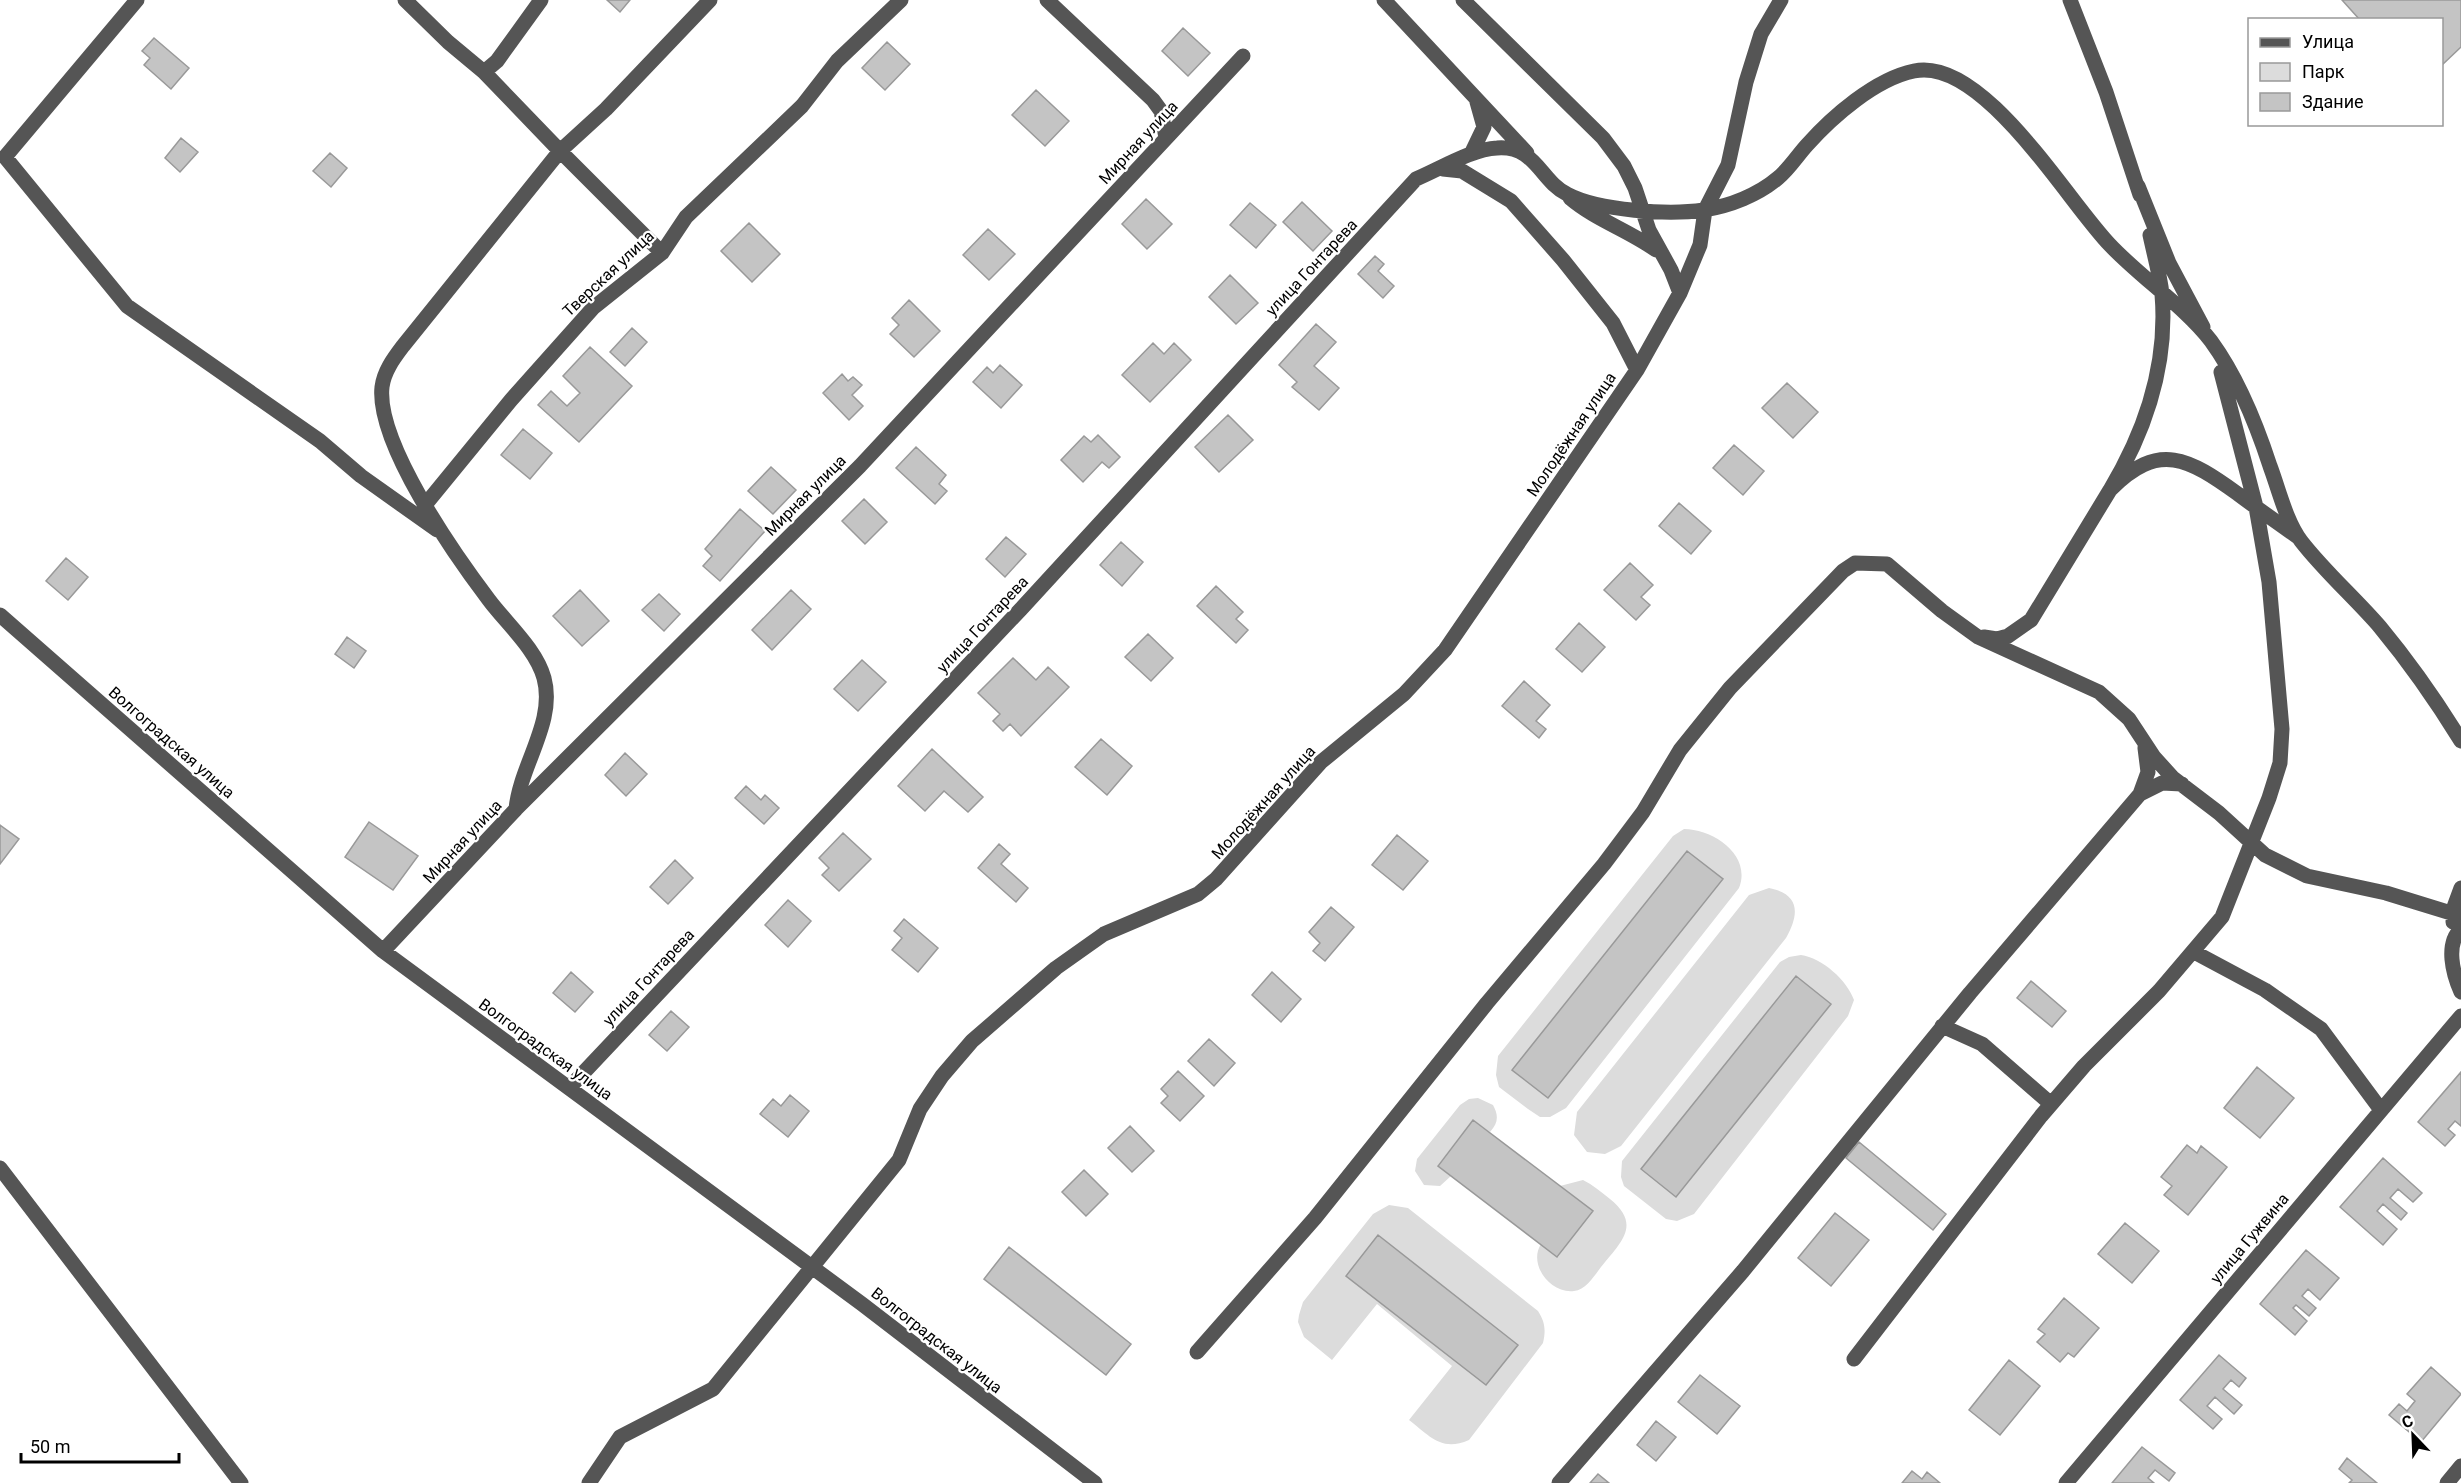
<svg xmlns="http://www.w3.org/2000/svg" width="2461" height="1483" font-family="Roboto,sans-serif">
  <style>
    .green { fill: #dcdcdc }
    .building { fill: #c4c4c4; stroke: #999; stroke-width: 1.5 }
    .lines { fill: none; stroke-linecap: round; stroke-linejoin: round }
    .minor { stroke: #555; stroke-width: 15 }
    .labels { text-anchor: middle; stroke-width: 4.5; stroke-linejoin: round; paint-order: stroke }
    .street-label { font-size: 16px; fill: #000; stroke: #fff }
  </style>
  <rect width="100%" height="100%" fill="#fff"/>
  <path class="green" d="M1684,829C1713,829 1752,855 1739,888L1566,1108L1550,1117H1540L1528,1109L1499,1087L1496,1075L1498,1056L1673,836Z
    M1769,888C1801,894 1799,915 1786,938L1621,1146L1605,1154L1587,1152L1574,1135L1577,1112L1749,895Z
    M1801,955C1822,958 1847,980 1854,1000L1848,1016L1694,1214L1677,1221L1666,1219L1624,1186L1621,1177L1622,1161L1780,962L1789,957Z
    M1478,1098L1493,1105C1499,1116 1498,1123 1490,1132L1473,1120L1438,1165L1451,1176L1440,1186L1424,1185L1415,1171L1417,1159L1460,1105L1469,1099Z
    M1583,1180C1593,1185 1601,1192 1610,1199C1642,1225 1621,1242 1601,1267C1594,1276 1586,1290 1574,1291C1550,1294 1528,1264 1541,1244L1558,1257L1592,1211L1560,1186Z
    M1389,1205L1408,1208L1538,1311C1545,1322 1546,1330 1543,1343L1469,1440C1441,1452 1430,1436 1409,1420L1452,1366L1377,1304L1332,1360L1304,1337L1298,1322L1299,1315L1303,1302L1373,1214Z"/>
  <path class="building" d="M607,0H630L620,12Z
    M2342,0H2461V47L2442,65V20H2360Z
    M1183,28L1210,53L1188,76L1162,51Z
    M154,38L189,68L171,89L144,65L150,58L142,51Z
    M887,42L910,64L885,90L862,68Z
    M1036,90L1069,121L1045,146L1012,115Z
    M181,138L198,152L180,172L165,158Z
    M330,153L347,168L331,187L313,171Z
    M1146,199L1172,224L1147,249L1122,224Z
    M1302,202L1332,231L1313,251L1283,222Z
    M1250,203L1276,225L1256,248L1230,225Z
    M749,223L780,254L752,282L721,251Z
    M988,229L1015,254L989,280L963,255Z
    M1375,256L1384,264L1378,271L1394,286L1383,298L1358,274Z
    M1230,275L1258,303L1236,324L1209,297Z
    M909,300L940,331L914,357L890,334L899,325L892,318Z
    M1316,324L1336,342L1314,366L1339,388L1319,410L1292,387L1297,382L1279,365Z
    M632,328L647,342L625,366L610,352Z
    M1153,343L1164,354L1174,343L1191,360L1150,402L1122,375Z
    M590,347L632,386L579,442L538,405L551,391L567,406L580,393L563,376Z
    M1000,365L1022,385L1001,408L973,382L987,367L993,373Z
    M842,374L848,381L853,377L862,385L852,395L863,406L849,420L823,393Z
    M1787,383L1818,412L1793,438L1762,408Z
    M1228,415L1253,440L1219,472L1195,447Z
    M523,429L552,453L530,479L501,455Z
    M1098,435L1120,457L1109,468L1102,462L1083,482L1061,460L1084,436L1091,442Z
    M1734,445L1764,471L1743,495L1713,468Z
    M916,447L946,475L939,484L947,491L935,504L896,468Z
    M771,467L796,490L773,514L748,491Z
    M864,499L887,522L865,544L842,521Z
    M1679,503L1711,531L1691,554L1659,526Z
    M740,509L765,531L720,581L703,566L712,556L705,549Z
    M1006,537L1026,554L1005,577L986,559Z
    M1121,542L1143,562L1122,586L1100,565Z
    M66,558L88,577L68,600L46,581Z
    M1630,563L1653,585L1641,597L1650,605L1636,620L1604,590Z
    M1216,586L1243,612L1236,619L1248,630L1236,643L1197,606Z
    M580,590L609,621L582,646L553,616Z
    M791,590L811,609L772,650L752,630Z
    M659,594L680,614L664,631L642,610Z
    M1579,623L1605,647L1582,672L1556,649Z
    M1148,634L1173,658L1151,681L1125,657Z
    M347,637L366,651L354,668L335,654Z
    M1013,658L1036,680L1048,667L1069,687L1021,736L1010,724L1003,731L993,721L1000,714L978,693Z
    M862,660L886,682L858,711L834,689Z
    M1524,681L1550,705L1536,721L1546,729L1539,738L1502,706Z
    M1101,739L1132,766L1107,795L1075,767Z
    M932,749L983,797L968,812L944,791L925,811L898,786Z
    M625,753L647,774L626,796L605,775Z
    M746,786L761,800L765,795L779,808L764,824L735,798Z
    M369,822L418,856L393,890L345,857Z
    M0,825L19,839L0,864Z
    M843,833L871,859L839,891L822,875L829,868L819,858Z
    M1397,835L1428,861L1403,890L1372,865Z
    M999,844L1010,854L1001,864L1028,888L1016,902L978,868Z
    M1687,851L1723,879L1548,1098L1512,1070Z
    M675,860L693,878L668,904L650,887Z
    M788,900L811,921L788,947L765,925Z
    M1331,907L1354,927L1325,961L1313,951L1320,943L1309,932Z
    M904,919L938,948L918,972L892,950L902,938L894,931Z
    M571,972L593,992L575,1012L553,993Z
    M1272,972L1301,999L1281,1022L1252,995Z
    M1796,976L1831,1004L1676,1197L1641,1169Z
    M2031,981L2066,1011L2052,1027L2017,998Z
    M671,1011L689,1027L667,1051L649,1035Z
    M1209,1039L1235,1063L1214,1086L1188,1061Z
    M2257,1067L2294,1098L2260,1138L2224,1108Z
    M1178,1071L1204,1096L1180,1121L1161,1103L1168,1096L1161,1089Z
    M2461,1072V1126L2455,1121L2448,1129L2455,1135L2445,1146L2418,1122Z
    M790,1095L809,1111L788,1137L760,1114L773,1099L781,1106Z
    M1473,1120L1593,1211L1557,1257L1438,1166Z
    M1130,1126L1154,1151L1132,1172L1108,1148Z
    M1859,1142L1946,1214L1933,1230L1846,1158Z
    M2187,1145L2197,1153L2201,1146L2227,1167L2188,1215L2164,1195L2172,1186L2161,1177Z
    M2383,1158L2422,1193L2413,1202L2398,1189L2390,1198L2407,1213L2401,1220L2383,1204L2377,1211L2397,1229L2383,1245L2340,1207Z
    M1084,1170L1108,1194L1086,1216L1062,1192Z
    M1835,1213L1869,1240L1831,1286L1798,1258Z
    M2125,1223L2159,1251L2132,1283L2098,1254Z
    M1378,1235L1518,1345L1486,1385L1346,1276Z
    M1009,1247L1131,1344L1106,1375L984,1279Z
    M2306,1250L2339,1278L2320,1300L2308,1289L2302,1296L2316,1308L2309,1316L2296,1305L2293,1308L2307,1321L2295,1335L2260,1304Z
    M2064,1298L2099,1328L2074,1357L2068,1353L2060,1362L2037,1342L2045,1334L2038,1329Z
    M2219,1355L2246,1378L2239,1387L2231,1380L2223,1389L2242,1405L2234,1414L2215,1397L2207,1406L2222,1419L2213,1429L2180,1400Z
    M2009,1360L2040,1386L2000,1435L1969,1410Z
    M2431,1367L2461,1394L2421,1442L2389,1415L2399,1404L2407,1411L2415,1401L2407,1394Z
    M1700,1375L1740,1406L1717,1434L1678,1402Z
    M1656,1421L1676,1437L1656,1461L1637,1445Z
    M2142,1447L2175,1473L2169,1481L2155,1470L2148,1478L2154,1483H2112Z
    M2347,1458L2377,1483H2349L2352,1480L2339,1469Z
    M1912,1471L1922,1479L1927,1472L1940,1483H1902Z
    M1598,1474L1609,1483H1590Z"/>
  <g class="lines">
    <path class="minor" d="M137,0L5,157L127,306L320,441L361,476L437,530
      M405,0L448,42L484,72
      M1047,0L1153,100L1161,111L1166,138
      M1384,0L1527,153
      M1463,0L1603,138L1624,166L1635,188L1649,230L1671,270L1680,293
      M2070,0L2106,92L2140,195
      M1472,152L1484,127L1477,102
      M1443,169L1462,171L1511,201L1563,260L1613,323L1637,370
      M2138,186L2169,263L2203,327
      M1570,198C1596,220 1628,230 1656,250
      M662,253L560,151L606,109L710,0
      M2110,490C2146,430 2168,365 2162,294C2160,275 2154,254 2150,235
      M425,505L511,400L593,308L662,253L686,217L802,106L837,61L901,0
      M0,615L383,951L862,1304L1095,1483
      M1984,637L1997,639L2008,636L2031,620L2110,490C2159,440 2189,459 2238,494C2258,509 2278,523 2298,537
      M2140,794L2148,772L2145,748
      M516,809C520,765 556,722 544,678C536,649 507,624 489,600C455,555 376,443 382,387C384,371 394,358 403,346L560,151L484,72L497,61L541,0
      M2453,922L2454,907L2461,888
      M2461,929C2445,944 2453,974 2461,992
      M383,951L516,809L860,466L1243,56
      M2194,952L2265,990L2321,1029L2381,1110
      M1942,1026L1982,1044L2051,1104
      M569,1088L1021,609L1416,179C1440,169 1472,149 1497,148C1536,145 1540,181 1567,194C1599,211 1669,215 1704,210C1730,206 1758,195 1778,178C1789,169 1797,156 1807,145C1832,117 1875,79 1914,71C1983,56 2068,202 2110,245C2139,276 2186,308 2211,341C2238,378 2256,423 2270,466C2279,490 2286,521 2301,541C2325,572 2355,598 2380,627C2409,662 2437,702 2461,741
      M0,1168L241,1483
      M1197,1352L1315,1218L1487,1003L1604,864L1643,812L1680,750L1730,688L1843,571L1855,563L1887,564L1942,611L1978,637L2099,692L2129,719L2154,757L2173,778L2219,813L2265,855L2307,876L2386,893L2461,916
      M1854,1359L2041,1116L2084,1066L2159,991L2222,917L2269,798L2280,763L2282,729L2269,582L2256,507L2221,372
      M589,1483L620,1437L713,1389L899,1160L920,1109L942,1076L972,1041L1056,968L1104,934L1198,894L1216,879L1321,762L1404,694L1445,650L1637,370L1680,293L1700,245L1705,210L1728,165L1746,82L1761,34L1781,0
      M1559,1483L1743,1271L1970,993L2140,794L2162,783L2182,784
      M2066,1483L2461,1016
      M2447,1483L2461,1466"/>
  </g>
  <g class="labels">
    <g class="street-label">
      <text transform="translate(1138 142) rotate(-47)" y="6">Мирная улица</text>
      <text transform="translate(1311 267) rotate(-47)" y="6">улица Гонтарева</text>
      <text transform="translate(608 273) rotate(-43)" y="6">Тверская улица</text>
      <text transform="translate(1571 434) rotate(-56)" y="6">Молодёжная улица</text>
      <text transform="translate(805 495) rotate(-45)" y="6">Мирная улица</text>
      <text transform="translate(982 624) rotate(-47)" y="6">улица Гонтарева</text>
      <text transform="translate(172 742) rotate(41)" y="6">Волгоградская улица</text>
      <text transform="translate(1263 802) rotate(-48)" y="6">Молодёжная улица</text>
      <text transform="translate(462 841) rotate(-47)" y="6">Мирная улица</text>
      <text transform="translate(648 977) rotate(-47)" y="6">улица Гонтарева</text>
      <text transform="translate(546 1049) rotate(36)" y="6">Волгоградская улица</text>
      <text transform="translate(2249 1238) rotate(-50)" y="6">улица Гужвина</text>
      <text transform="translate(937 1340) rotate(38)" y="6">Волгоградская улица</text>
    </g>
  </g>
  <rect x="2248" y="18" width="195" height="108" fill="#ffffff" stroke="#999999" stroke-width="1.5"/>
  <rect x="2260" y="38" width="30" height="9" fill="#555555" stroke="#999999" stroke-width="1.5"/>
  <text x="2302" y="48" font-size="18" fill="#000000">Улица</text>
  <rect x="2260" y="63" width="30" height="18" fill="#dcdcdc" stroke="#999999" stroke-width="1.5"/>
  <text x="2302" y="78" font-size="18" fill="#000000">Парк</text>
  <rect x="2260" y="93" width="30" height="18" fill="#c4c4c4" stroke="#999999" stroke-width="1.5"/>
  <text x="2302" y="108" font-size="18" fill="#000000">Здание</text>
  <g transform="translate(2413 1435) rotate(337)" stroke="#ffffff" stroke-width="4.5" paint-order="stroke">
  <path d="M0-4.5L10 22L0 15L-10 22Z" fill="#000000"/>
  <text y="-9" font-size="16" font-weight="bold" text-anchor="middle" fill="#000000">С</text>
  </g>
  <path d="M21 1453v9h158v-9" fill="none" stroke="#000000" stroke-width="3"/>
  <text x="30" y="1453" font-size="18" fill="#000000" stroke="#ffffff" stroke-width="4.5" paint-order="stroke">50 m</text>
</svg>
